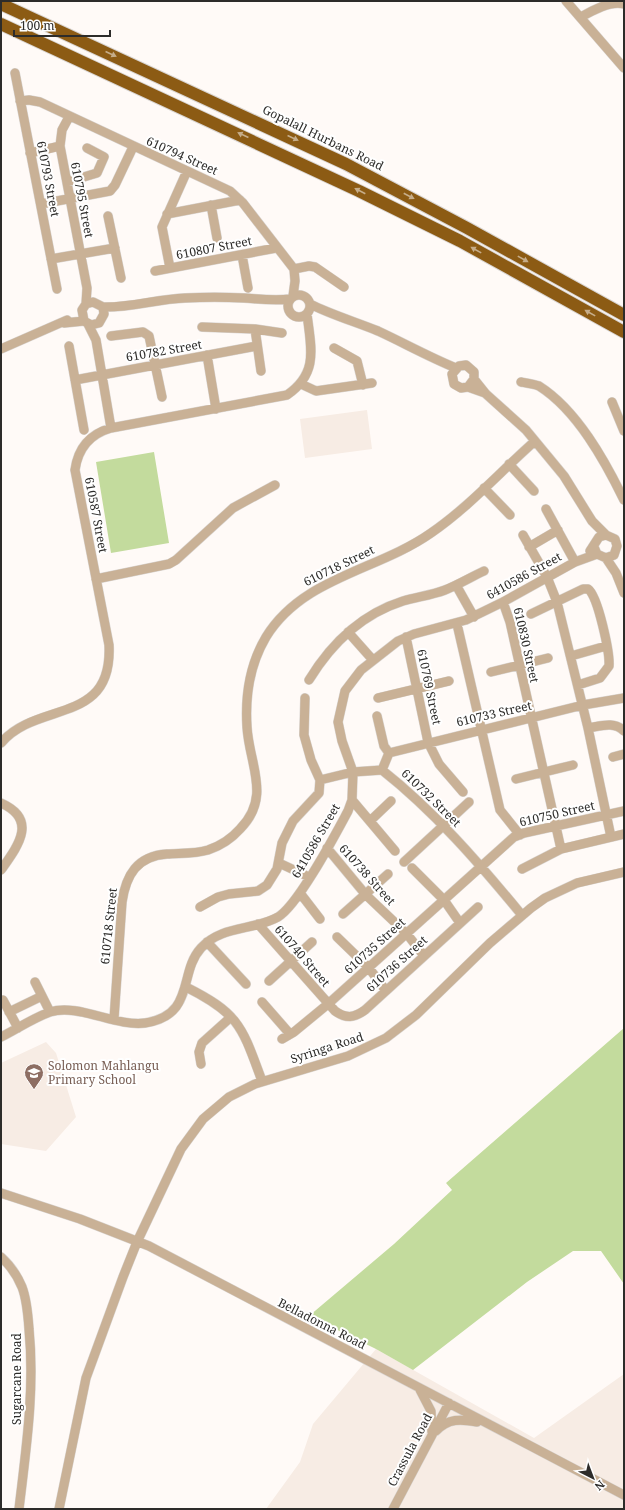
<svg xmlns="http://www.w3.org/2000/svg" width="625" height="1510" font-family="'Noto Serif',serif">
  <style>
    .built { fill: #f7ece4 }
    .green { fill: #c3db9d }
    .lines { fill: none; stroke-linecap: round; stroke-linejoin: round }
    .minor-casing { stroke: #d9d5d2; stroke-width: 10 }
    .highway-casing { stroke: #d9d5d2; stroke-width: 14 }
    .minor { stroke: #c9b196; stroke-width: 9 }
    .highway { stroke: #8c5b14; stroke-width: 12 }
    .oneway { fill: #c6ad8a }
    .labels { text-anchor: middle; stroke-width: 4; stroke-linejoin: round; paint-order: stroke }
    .street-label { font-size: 12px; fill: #2d2c2a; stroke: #fff }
    .education-label { font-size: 12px; fill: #785e54; stroke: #fff; text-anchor: start }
  </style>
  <rect width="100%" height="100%" fill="#fffaf7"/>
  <path class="built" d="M367,410L372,449L305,458L300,419Z
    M46,1042L56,1053L76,1117L46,1151L1,1144V1063Z
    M376,1349L534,1438L624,1374V1509H266L300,1462L313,1424Z"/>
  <path class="green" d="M154,452L169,543L111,553L96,462Z
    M624,1028V1284L601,1251H573L527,1282L413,1370L376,1349L309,1316L394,1244L452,1190L446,1183Z"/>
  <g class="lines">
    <g class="minor-casing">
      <path id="minor" d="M566,1L624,68
        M581,17C593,10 611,0 624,4
        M15,73L57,289
        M20,101L29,100L40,102L230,191L243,203L294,269L295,281L293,296
        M69,117L62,130L60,146L87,288L86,304
        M30,153L60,146
        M67,182L97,173L104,157L87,148
        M41,204L110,191L115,185L133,147
        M211,205L217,238
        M167,214L240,200
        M108,216L121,278
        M242,255L248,288
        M51,259L115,248
        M170,268L162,227L187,171
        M294,269L309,266L315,267L344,287
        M155,271L276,248
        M288 306a11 11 0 1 1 22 0a11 11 0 1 1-22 0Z
        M310,304C332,315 356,322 378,331C404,343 429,357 456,368
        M103,307C130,308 157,299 185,298C205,297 224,297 244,298C260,299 274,301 290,299
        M64,323L84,321L91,325L99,323L104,314L103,307L93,302L86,304L82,310L84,321
        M88,324L96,340L111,428
        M202,327L255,329L282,333
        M255,329L261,371
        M111,336L143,332L149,336L162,397
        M69,346L84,430
        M334,348L357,361L363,385
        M1,349L67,320
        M207,355L216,409
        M474,379L486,394L526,430L564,476L592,521L606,535L615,539L617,546L614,555L606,558L597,554L594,547
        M75,380L257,346
        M521,382C527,383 534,384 539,386C577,410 605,461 624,500
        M301,384L316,391L372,383
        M468,387L474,379V372L466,365L459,366L452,374L454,384L461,388L468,387L485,393
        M612,402L624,431
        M509,464L534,491
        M484,488L510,515
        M546,509L575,562
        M523,535L547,577L557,602L588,728L611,837
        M529,547L558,530
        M590,551L599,537L606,535
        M606,558L616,573L624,593
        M96,579L169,564L176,560L233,508L275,485
        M456,585L474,617
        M503,602L510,622L561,849
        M531,614L583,589H588C598,596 610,653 609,666L600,678L578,685
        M457,624L500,810L520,835
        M348,632L372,659
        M406,637L428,742L439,764L463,792
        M571,656L606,646
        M491,672L548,658
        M309,680C331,644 362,614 403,601C417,597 432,595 445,590C458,585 471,577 484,571
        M378,698L449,681
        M377,716L384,746L389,753
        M588,728C601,726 614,721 624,731
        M1,743C37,700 113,726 109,645L75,470C78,448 90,434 111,428L287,395C319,373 311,348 307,314
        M613,757L624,754
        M382,770L389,753L583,705L624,698
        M516,779L573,765
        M320,780L353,772L382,770C434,811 479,863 521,914
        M352,800L395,851
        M1,803C39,820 17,847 1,870
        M370,821L391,801
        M327,848L366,895L407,934L424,956
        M404,862L469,802
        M279,863L309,877
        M412,868L444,900L460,923
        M522,869L561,849L624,834
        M300,893L320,919
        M200,907L218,897L229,894L258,891L267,885L277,869L282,843L293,821L319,793L320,780L311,760L304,735L305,698
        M343,914L388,874
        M258,924L335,1011C346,1019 354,1018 365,1010L478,907
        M337,937L369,968L386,991
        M207,942L246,984
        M269,981L312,942
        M35,982L50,1012
        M186,987C240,1014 242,1027 262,1081
        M3,1000L18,1028
        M262,1002L290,1034
        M9,1012L42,996
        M114,1019L122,902C126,875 137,856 167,854C180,853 195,854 208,850C220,846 232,838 240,829C272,797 249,764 247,727C245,696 250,664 266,637C303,577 377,571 431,533C469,507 501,471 535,441
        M1,1037C17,1029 33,1018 50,1012C78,1003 116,1027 145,1023C196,1015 178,973 201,948C222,925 253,931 278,917C299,904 335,835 348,811L352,800L353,772L342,741L338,722L345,691L361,670L398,641L414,634L466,620L503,602L575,562L597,554
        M282,1039L294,1032L328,1004L514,837L524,833L624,811
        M201,1064L199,1052L202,1043L231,1017
        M1,1193L80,1219L149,1246L624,1495
        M1,1257C10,1265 17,1275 22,1287C27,1300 28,1315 29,1329C35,1390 26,1449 19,1509
        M419,1388L431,1411L432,1432
        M436,1431C448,1418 461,1419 477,1422
        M59,1509L86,1378L123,1277L137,1242L181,1149L203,1119L229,1097L255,1084L348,1056L386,1038L416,1015L490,943L531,908L545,898L577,883L624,872
        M393,1509L449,1403"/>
    </g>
    <g class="highway-casing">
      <path id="highway" d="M1,4L346,164L467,228L624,315
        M1,24L359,191L460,241L624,332"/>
    </g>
    <use href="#minor" class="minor"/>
    <use href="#highway" class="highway"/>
  </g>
  <defs><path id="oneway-solid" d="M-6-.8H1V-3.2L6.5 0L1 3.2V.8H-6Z"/></defs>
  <g class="oneway">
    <use href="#oneway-solid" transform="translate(111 54) rotate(25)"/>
    <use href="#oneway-solid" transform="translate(243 135) rotate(-155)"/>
    <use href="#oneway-solid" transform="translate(293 138) rotate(25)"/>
    <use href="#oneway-solid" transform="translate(360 191) rotate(-153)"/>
    <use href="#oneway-solid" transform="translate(409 196) rotate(28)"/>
    <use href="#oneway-solid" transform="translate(476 250) rotate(-151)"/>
    <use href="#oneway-solid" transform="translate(523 259) rotate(29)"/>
    <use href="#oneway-solid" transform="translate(590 313) rotate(-151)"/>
  </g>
  <defs>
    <g id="school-pin" transform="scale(1)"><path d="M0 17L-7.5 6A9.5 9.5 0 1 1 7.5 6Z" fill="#8d6e63" stroke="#fff"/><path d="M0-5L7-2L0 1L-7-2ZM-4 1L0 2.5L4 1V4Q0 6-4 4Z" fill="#fff"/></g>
  </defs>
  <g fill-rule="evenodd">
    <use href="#school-pin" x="34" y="1073"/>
  </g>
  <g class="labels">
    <g class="street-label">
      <text transform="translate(323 138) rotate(26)" y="4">Gopalall Hurbans Road</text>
      <text transform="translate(182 156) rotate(24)" y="4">610794 Street</text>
      <text transform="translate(48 179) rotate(79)" y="4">610793 Street</text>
      <text transform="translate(82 200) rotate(79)" y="4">610795 Street</text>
      <text transform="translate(214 248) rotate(-11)" y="4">610807 Street</text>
      <text transform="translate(164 351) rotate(-10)" y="4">610782 Street</text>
      <text transform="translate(96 515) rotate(79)" y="4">610587 Street</text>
      <text transform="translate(339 566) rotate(-26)" y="4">610718 Street</text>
      <text transform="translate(524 576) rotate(-29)" y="4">6410586 Street</text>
      <text transform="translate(526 645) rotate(77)" y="4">610830 Street</text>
      <text transform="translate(429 687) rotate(78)" y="4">610769 Street</text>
      <text transform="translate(494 714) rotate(-13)" y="4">610733 Street</text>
      <text transform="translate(431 798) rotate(44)" y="4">610732 Street</text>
      <text transform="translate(557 814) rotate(-13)" y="4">610750 Street</text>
      <text transform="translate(316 841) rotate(-60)" y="4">6410586 Street</text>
      <text transform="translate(367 875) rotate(48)" y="4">610738 Street</text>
      <text transform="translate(109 926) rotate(-84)" y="4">610718 Street</text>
      <text transform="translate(375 946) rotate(-42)" y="4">610735 Street</text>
      <text transform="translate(302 956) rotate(49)" y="4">610740 Street</text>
      <text transform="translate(397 964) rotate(-42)" y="4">610736 Street</text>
      <text transform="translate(327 1048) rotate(-18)" y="4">Syringa Road</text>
      <text transform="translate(322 1324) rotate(27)" y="4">Belladonna Road</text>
      <text transform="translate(17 1379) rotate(-90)" y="4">Sugarcane Road</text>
      <text transform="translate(410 1450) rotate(-62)" y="4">Crassula Road</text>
    </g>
    <g class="education-label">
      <text x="48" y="1070">Solomon Mahlangu<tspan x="48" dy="14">Primary School</tspan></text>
    </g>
  </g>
  <rect width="625" height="1510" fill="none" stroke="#2d2c2a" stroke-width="4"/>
  <g transform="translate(593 1478) rotate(138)" stroke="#ffffff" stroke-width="3" paint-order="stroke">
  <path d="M0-3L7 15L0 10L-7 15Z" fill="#2d2c2a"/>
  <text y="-6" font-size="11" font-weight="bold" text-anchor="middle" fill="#2d2c2a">N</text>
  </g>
  <path d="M14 30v6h96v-6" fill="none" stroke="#2d2c2a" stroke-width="2"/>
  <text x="20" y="30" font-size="12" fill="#2d2c2a" stroke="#ffffff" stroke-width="3" paint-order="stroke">100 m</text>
</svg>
